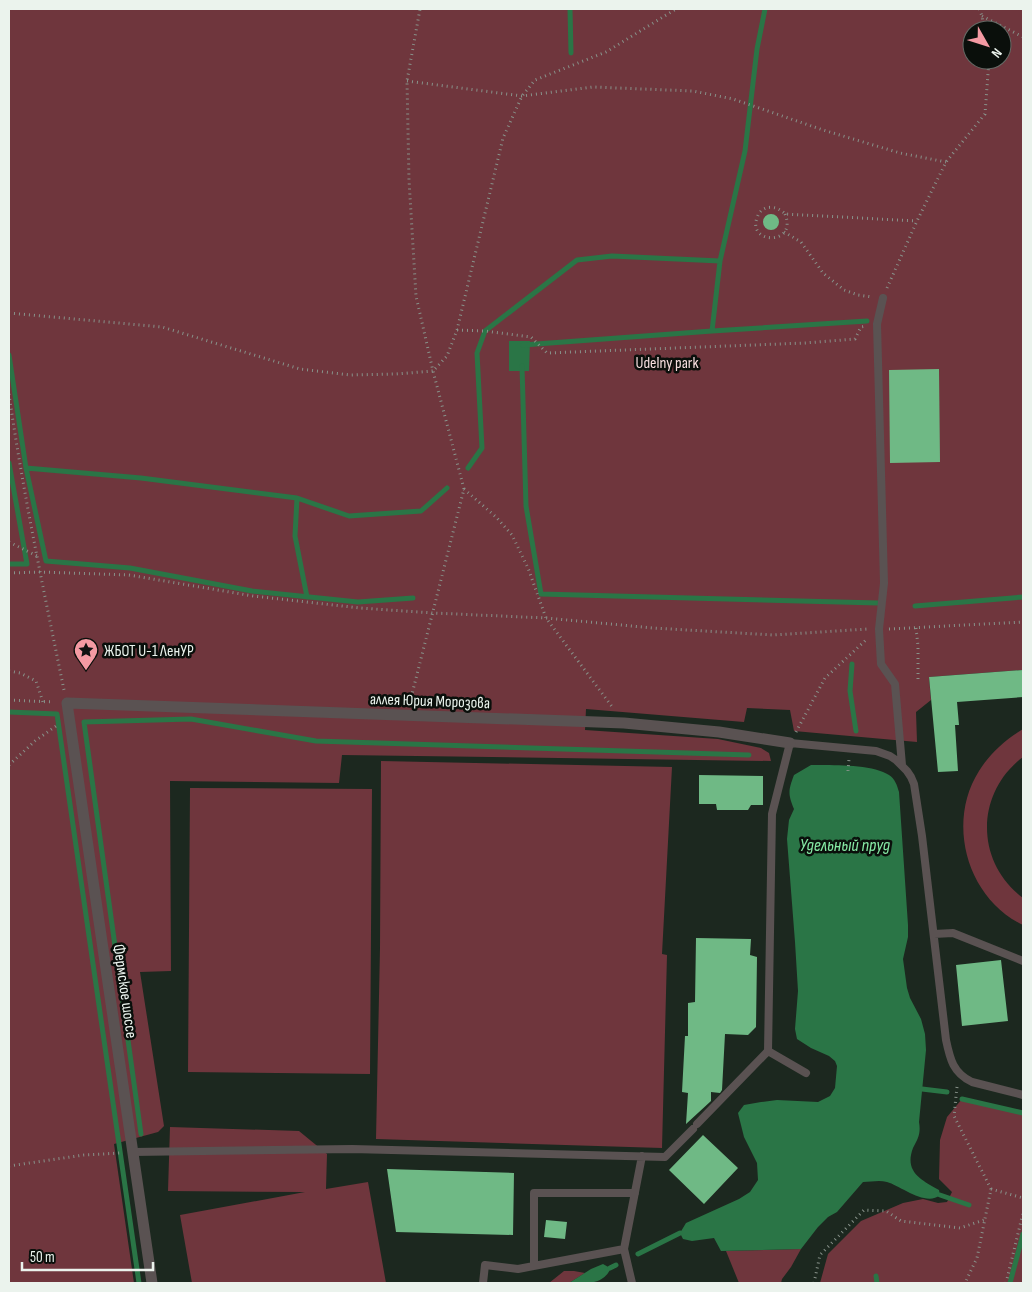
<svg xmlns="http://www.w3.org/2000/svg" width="1032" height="1292" font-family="'Sofia Sans Condensed',sans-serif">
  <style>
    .green { fill: #6f363d; fill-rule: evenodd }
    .water { fill: #2a7546 }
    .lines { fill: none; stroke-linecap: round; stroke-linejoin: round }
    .stream { stroke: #2a7546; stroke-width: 5 }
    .building { fill: #6fb985 }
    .path { stroke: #88928a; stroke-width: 3; stroke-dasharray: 1 4; stroke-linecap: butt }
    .service { stroke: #5a5252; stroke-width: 8 }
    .pedestrian { stroke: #5a5252; stroke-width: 11 }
    .labels { text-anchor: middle; stroke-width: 5; stroke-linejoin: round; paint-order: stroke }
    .park-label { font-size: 16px; fill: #f5ddde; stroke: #0a0f0b }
    .poi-label { font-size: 16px; fill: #ebf3ed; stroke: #0a0f0b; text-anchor: start }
    .street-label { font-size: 16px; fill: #ebf3ed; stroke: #0a0f0b }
    .water-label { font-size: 18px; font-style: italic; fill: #86eaa5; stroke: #0a0f0b }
  </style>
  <rect width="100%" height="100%" fill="#1c281f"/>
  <path class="green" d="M9,9H1023V670L929,677L931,700L916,712L917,742L794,731L790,710L747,708L744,722L586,709L585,730L718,739L761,748L769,753L771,761L342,755L339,783L170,781L171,971L140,972L164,1126L158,1132L114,1144L134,1283H9ZM972,30H1002V60H972Z
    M1023,729V757C975,793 975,862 1023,898V925C967,898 946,823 979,771C990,753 1005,740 1023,729Z
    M381,761L672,767L662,954L667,955L662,1148L376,1139L380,948Z
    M190,788L372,789L370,1074L188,1072Z
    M962,1099L1023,1113V1283H820L828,1254L861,1221L903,1203L923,1199L938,1203L947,1202L952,1192L939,1179L940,1140L947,1117Z
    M170,1127L299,1131L327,1154L326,1189L368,1182L386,1283H192L180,1215L305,1192L168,1191Z
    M801,1249L791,1267L782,1279L781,1283H739L726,1251Z
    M564,1271H574L585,1273L569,1283H549Z"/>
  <path class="water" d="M509,341H530L529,371H509Z
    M811,765C830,765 873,764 889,775C895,779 897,785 899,792L908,925V937L903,959L907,988L910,998L921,1019L925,1034L926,1050L919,1122C921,1134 918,1138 913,1148C904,1172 921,1180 939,1190L940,1195C926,1207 901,1186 887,1182C879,1180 871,1182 863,1182L837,1212L828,1217L818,1227L801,1249L721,1251L714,1238L692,1241L683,1239L680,1233L686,1223L739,1199L750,1192L758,1180L757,1163L744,1137L738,1113L744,1105L761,1102L777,1100L818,1102L830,1096L835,1088L837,1066L835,1061L829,1056L811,1048L797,1039L795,1029L798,991L795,942L787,839L789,820L794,809C788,794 788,791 794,775Z
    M603,1264L610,1268V1270C601,1286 585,1283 569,1283L591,1269Z"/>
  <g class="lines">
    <path class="stream" d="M570,9L571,53
      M712,331L720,261L745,151L757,49L765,9
      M523,345L712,331L867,321
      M9,355L26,468L46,561L130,568L252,591L358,602L413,598
      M522,366L526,506L541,594L878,603
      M9,463L27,564H9
      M26,468L141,478L297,498L349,516L421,511L447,488
      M468,468L482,448L477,353L485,331L577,260L612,256L720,261
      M297,498L295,536L307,597
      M915,606L1023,597
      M852,664L850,691L856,731
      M9,712L57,714L139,1283
      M922,1089L947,1092
      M962,1099L1023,1113
      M141,1134L84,722L191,719L316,741L749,755
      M940,1195L969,1205
      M638,1254L680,1233
      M610,1268L616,1265
      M876,1276L877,1283
      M1010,1283L1023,1234"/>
  </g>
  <path class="building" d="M763 222a8 8 0 1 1 16 0a8 8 0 1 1-16 0Z
    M939,369L940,462L890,463L889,370Z
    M1023,670V697L957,702L959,725H955L958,771L938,772L929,677Z
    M699,775L763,776V805H751L748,810H717L716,804H699Z
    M696,938L751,939L750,955L757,957L756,1027L748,1035L725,1034L722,1090L720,1093L711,1092V1101L686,1124L688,1093L682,1092L685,1036H688V1003L695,1002Z
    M1001,960L1008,1021L962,1026L956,965Z
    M703,1135L738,1168L704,1204L669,1170Z
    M387,1169L514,1173L513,1235L396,1232Z
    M546,1220L567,1222L565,1239L544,1237Z"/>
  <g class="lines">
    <path class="path" d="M979,9L982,16L984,30
      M982,16L1023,37
      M407,81L522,96L593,87L693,91L733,99L823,130L900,153L946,162
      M785,214C798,246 747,244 757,218C761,204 777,205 785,214L917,221
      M784,232L801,242L823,273L844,290L858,295L872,297
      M887,288L917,221L946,162L985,114L989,60
      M9,313L162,327L300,369L350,375L396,374L433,371L416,296L409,180L407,81L420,9
      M457,330L485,331L531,337L547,353L805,343L855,339L861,327L867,326
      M9,394C23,493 44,592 64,690
      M464,489L496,517L512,535L528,568L546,618L613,708
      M9,542L37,556
      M9,573L39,572L129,575L253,596L360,608L433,613L546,618L653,628L773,635L868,629
      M916,628L918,646V679
      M889,629L1023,622
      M9,671L20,673L36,681L43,702
      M9,700L53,702
      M410,702L464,489L433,371L447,356L457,330L503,138L522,96L535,80L606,52L676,9
      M796,732L825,678L867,639
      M9,765L35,741L56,726
      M848,771L849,759
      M957,1087L954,1116L991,1189L977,1258L965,1283
      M9,1166L84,1155L120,1153
      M991,1189L1023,1198
      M814,1283L820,1255L864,1210L886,1211L901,1221L960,1228L984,1220
      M1006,1283L1023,1213"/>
    <path class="service" d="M883,298L877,324L884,583L879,629L881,664L895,684L902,765
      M934,934L953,933L1023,961
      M768,1051L806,1073
      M697,1124L768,1051L772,814L790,743L876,751L890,756L896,760L907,771L911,777L914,784L922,836L946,1040C950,1059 953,1073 972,1082L1023,1095
      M133,1152L352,1149L665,1157L693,1129
      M534,1266V1193H635
      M483,1283L485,1265L518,1269L624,1249
      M632,1283L624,1249L642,1156"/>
    <path class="pedestrian" d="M152,1283L67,703L624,723L719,732L790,743"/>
  </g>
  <defs>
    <g id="sight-pin" transform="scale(1.25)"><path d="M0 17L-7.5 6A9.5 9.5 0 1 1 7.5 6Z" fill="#f49aa3" stroke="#0a0f0b"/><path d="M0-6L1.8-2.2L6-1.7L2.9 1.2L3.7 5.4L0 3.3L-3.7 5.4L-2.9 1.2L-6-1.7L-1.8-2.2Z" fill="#111"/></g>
  </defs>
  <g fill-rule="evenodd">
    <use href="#sight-pin" x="86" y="650"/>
  </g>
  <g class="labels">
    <g class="park-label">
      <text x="667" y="368">Udelny park</text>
    </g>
    <g class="poi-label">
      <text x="104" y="656">ЖБОТ U-1 ЛенУР</text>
    </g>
    <g class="street-label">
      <text transform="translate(430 700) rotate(2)" y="6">аллея Юрия Морозова</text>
      <text transform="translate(126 991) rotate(82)" y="6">Фермское шоссе</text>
    </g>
    <g class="water-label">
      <text x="845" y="851">Удельный пруд</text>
    </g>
  </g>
  <rect width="1032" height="1292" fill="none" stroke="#ebf3ed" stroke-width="20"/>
  <g transform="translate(987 45) rotate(129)"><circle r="24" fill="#0a0f0b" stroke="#646a65"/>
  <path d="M0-4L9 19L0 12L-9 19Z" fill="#f49aa3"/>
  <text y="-8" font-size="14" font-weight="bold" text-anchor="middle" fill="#ebf3ed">N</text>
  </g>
  <path d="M22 1262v8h131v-8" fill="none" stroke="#ebf3ed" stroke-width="2.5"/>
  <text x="30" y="1262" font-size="15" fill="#ebf3ed" stroke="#0a0f0b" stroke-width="4" paint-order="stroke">50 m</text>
</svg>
